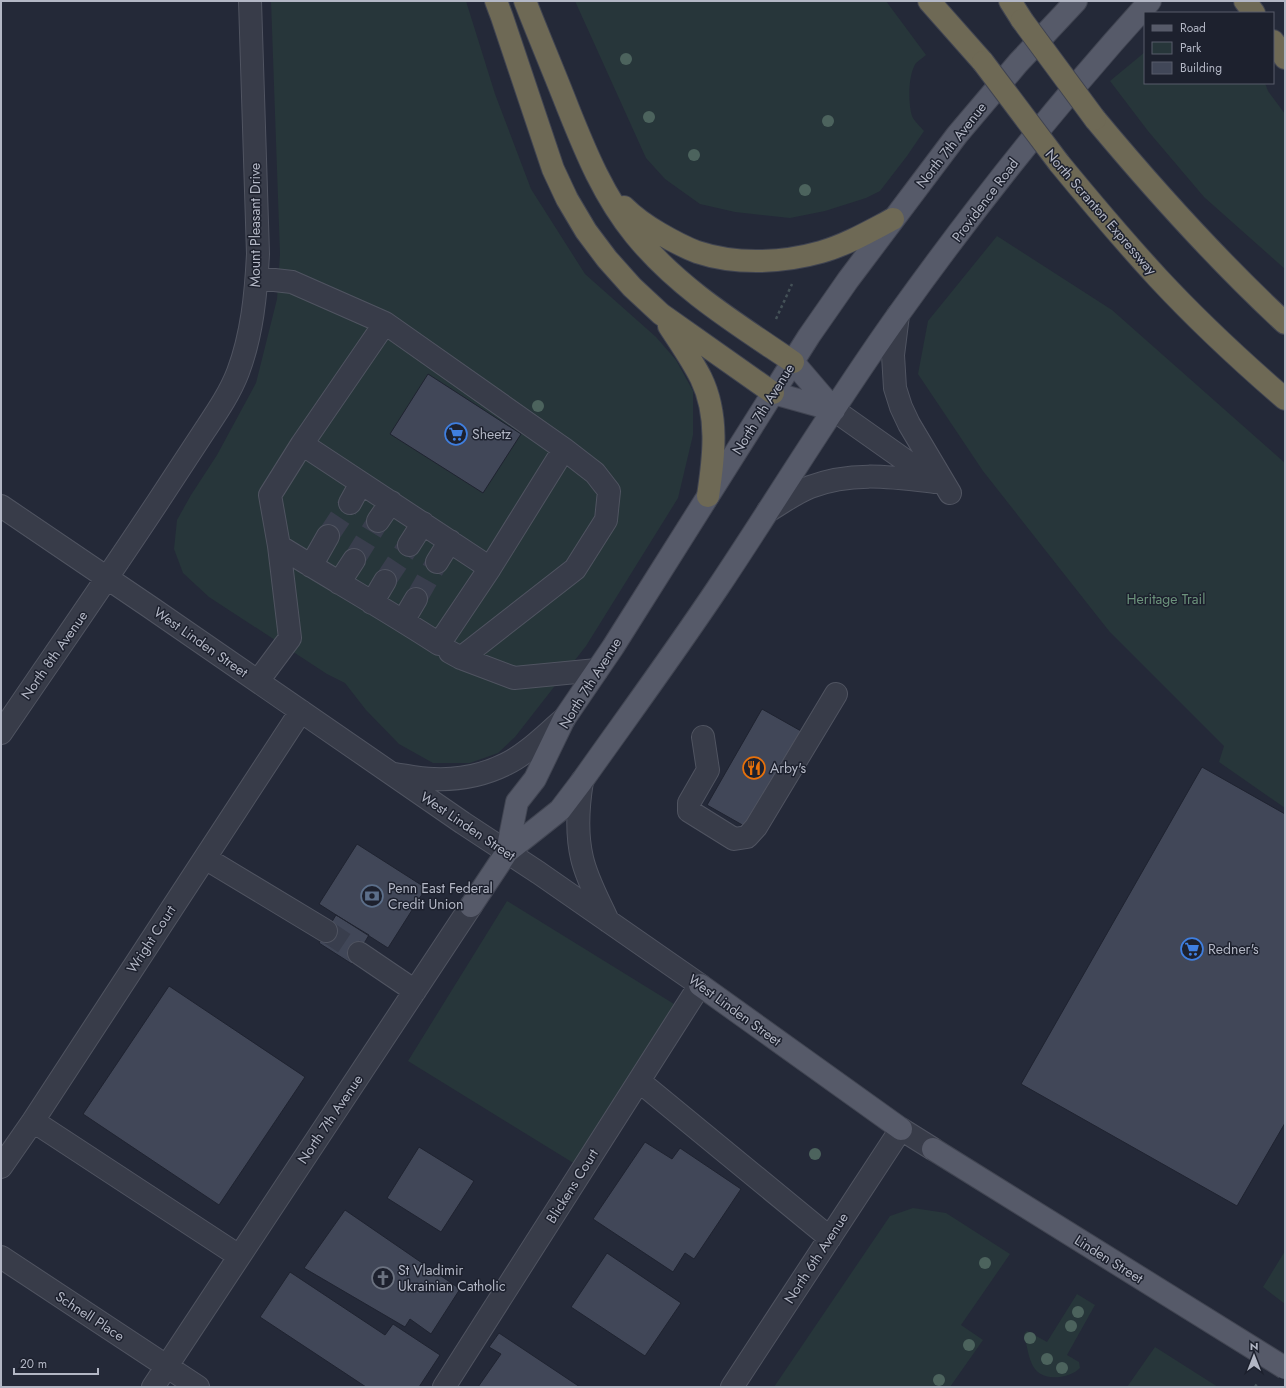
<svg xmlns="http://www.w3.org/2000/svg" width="1286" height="1388" font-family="Jost,sans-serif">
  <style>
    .green { fill: #27363a }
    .building { fill: #414758; stroke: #1f2330 }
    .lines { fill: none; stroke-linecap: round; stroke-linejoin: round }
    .minor-tunnel { stroke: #393e4d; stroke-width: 22; stroke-dasharray: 22 11; stroke-linecap: butt }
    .minor-casing { stroke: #505461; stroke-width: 24 }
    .major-casing { stroke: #414552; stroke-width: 24 }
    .highway-casing { stroke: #404451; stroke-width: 24 }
    .path { stroke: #445157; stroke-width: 2.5; stroke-dasharray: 3 3; stroke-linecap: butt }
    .minor { stroke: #383c49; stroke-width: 22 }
    .major { stroke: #565a69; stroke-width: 22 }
    .highway { stroke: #6e6955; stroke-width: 22 }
    .major-bridge-casing { stroke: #414552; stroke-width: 24; stroke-linecap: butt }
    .highway-bridge-casing { stroke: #404451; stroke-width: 24; stroke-linecap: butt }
    .major-bridge { stroke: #565a69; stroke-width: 22 }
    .highway-bridge { stroke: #6e6955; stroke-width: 22 }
    .tree { fill: #4c635d }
    .labels { text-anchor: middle; stroke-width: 3; stroke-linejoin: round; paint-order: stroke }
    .street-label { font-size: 14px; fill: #b3b7c5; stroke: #1d212e }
    .poi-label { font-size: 14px; fill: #b3b7c5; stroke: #1d212e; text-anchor: start }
    .park-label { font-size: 14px; fill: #6c937c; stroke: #1d212e }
  </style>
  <rect width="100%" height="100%" fill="#242938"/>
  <path class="green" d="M271,1H466L495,94L531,189L585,274L656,337L676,360L693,391V435L678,498L586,646L515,737L498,753L470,763H433L399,744L366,710L345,683L327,674L209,597L183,573L174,549L177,520L191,495L217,455L256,383L277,299L280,254Z
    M575,1H886L926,55C923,58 919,60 916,63C908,74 908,103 912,116C914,121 920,126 924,131L907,156L880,191L866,198L825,211L790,218L735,212L700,204L665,179L646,158Z
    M1145,52V83H1265L1268,91L1285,114V269L1204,197L1148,131L1110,81Z
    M997,236L1112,310L1285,463V808L1219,762L1224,746L1109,631L983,471L918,374L928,321Z
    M507,901L674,1004L575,1164L408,1061Z
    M913,1208L946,1213L1010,1254L961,1325L983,1340L950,1387H774L890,1216Z
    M1285,1251V1304L1263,1287Z
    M1077,1294L1095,1305L1067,1355L1079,1362L1080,1368C1075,1373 1067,1376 1060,1377C1029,1380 1030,1357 1024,1334L1027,1331L1029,1332L1047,1342Z
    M1155,1347L1218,1387H1127Z"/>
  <path class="building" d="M428,374L521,434L483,493L390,434Z
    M762,709L801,731L746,827L707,805Z
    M1202,767L1285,814V1123L1237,1206L1021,1084Z
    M357,844L426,888L388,948L319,904Z
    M336,915L369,935L352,964L319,943Z
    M169,986L305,1077L219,1205L83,1114Z
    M645,1142L672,1159L680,1148L741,1189L694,1259L685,1253L673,1272L593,1219Z
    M419,1147L474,1181L441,1232L387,1198Z
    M345,1210L460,1289L431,1334L410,1319L405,1327L304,1268Z
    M607,1253L681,1303L645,1356L571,1307Z
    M290,1272L385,1335L393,1324L440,1355L419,1387H366L260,1317Z
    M499,1333L580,1387H478L501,1354L489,1347Z"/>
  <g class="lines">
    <path class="minor-tunnel" d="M328,536L350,503
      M354,560L378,521
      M385,581L409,545
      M416,599L437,562
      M326,931L359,953"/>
    <g class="minor-casing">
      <path id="minor" d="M257,278L292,282L385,323L302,444L270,495L279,546L290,638L258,681
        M898,315L893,355L895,388L901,407L909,424L950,493
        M385,323L564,449L595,473L609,491L606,520L575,569L461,658
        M834,410L933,480
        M302,444L490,568
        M350,503L361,483
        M1,506L150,607L463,823L539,873L700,985L444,1387
        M768,511C782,503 795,493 810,487C851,471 892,477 935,482
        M378,521L391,502
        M409,545L423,523
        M279,546C332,579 387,610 439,644L490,568L564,449
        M437,562L450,541
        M311,566L328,536
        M339,583L354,560
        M372,603L385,581
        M403,621L416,599
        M450,652L461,658L514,678L597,670
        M1,733C56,652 112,572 165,491C179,470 192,450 205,430C217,412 230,393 238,372C252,335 256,294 258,254L250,1
        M703,737L708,770L689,803V811L734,839L747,837L756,827L836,694
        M395,774C408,776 421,779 434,779C459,780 484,775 506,764C527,754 546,734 564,719
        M582,781C578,806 576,833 582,858C587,880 599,901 608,921
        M205,858L326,931
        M359,953L415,991
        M639,1081L830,1238
        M33,1121L239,1256
        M1,1167L33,1121L301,711
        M1,1257L198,1387
        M153,1387L471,906
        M732,1387L901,1129L933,1149"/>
    </g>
    <g class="major-casing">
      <path id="major" d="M793,362L834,410
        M773,393L834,410
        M507,852L517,802L535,779L564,719L613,647L809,336L848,280L957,135L1018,63L1076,1
        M471,906L507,852L560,810L582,781C628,716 675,652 719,586C779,496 835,403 898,315C976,206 1060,100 1150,1
        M700,985L901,1129"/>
    </g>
    <g class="highway-casing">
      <path id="highway" d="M496,1L502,17L553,169L567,199L586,231L607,259L632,287L661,314L773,393
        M525,1C539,37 554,72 568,108C586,153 604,197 635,235C678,288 737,324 793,362
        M929,1L983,62
        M1010,1L1022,20
        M1245,1L1254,13
        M1273,41L1285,58
        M1095,119C1155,191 1216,259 1285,323
        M1059,163C1091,202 1124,241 1158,278C1198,321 1241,361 1285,399
        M624,207C634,217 647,226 659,233C671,240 684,247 697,252C736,265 782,263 821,252C846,245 870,231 893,219
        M669,326C680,343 692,360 701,378C719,415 714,457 708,496"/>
    </g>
    <path class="path" d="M776,319L792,284
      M1255,1387L1258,1382"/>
    <use href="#minor" class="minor"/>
    <use href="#major" class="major"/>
    <use href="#highway" class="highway"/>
    <g class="major-bridge-casing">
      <path id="major-bridge" d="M933,1149L1285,1368"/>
    </g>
    <g class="highway-bridge-casing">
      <path id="highway-bridge" d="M1022,20L1095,119
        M983,62L1059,163"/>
    </g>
    <use href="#major-bridge" class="major-bridge"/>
    <use href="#highway-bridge" class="highway-bridge"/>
  </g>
  <g class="tree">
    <circle cx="626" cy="59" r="6"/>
    <circle cx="649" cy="117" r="6"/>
    <circle cx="828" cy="121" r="6"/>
    <circle cx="694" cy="155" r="6"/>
    <circle cx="805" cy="190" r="6"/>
    <circle cx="538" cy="406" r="6"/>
    <circle cx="815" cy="1154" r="6"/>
    <circle cx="985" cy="1263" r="6"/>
    <circle cx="1078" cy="1312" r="6"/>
    <circle cx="1071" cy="1326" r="6"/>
    <circle cx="1030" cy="1338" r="6"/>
    <circle cx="969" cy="1345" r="6"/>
    <circle cx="1047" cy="1359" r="6"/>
    <circle cx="1062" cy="1368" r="6"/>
    <circle cx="939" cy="1380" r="6"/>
  </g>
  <defs>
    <g id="supermarket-ring" transform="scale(1.15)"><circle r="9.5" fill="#1d212e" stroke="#3f7fe0" stroke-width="1.5"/><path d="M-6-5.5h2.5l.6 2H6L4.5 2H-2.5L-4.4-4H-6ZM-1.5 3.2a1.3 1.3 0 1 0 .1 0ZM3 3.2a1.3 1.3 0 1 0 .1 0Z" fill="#3f7fe0"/></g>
    <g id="restaurant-ring" transform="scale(1.15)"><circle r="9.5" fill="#1d212e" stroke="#e8710a" stroke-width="1.5"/><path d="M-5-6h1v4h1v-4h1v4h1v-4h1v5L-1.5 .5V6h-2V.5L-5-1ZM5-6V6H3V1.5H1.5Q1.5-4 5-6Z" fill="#e8710a"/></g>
    <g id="bank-ring" transform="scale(1.15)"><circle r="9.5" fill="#1d212e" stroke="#5c6f8a" stroke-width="1.5"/><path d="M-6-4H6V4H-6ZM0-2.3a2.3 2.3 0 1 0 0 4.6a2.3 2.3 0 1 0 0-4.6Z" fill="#5c6f8a"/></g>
    <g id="church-ring" transform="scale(1.15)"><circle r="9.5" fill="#1d212e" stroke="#6b7280" stroke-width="1.5"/><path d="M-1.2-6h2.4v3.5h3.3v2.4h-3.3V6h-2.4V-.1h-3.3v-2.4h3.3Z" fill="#6b7280"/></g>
  </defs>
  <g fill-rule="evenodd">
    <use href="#supermarket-ring" x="456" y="434"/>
    <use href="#restaurant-ring" x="754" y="768"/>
    <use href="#bank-ring" x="372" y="896"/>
    <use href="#supermarket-ring" x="1192" y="949"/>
    <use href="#church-ring" x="383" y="1278"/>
  </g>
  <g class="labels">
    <g class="street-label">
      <text transform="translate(951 145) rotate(-52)" y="5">North 7th Avenue</text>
      <text transform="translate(985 200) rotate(-53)" y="5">Providence Road</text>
      <text transform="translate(1101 212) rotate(49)" y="5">North Scranton Expressway</text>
      <text transform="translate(255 225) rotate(-90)" y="5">Mount Pleasant Drive</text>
      <text transform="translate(763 409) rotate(-58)" y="5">North 7th Avenue</text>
      <text transform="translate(201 642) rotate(35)" y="5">West Linden Street</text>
      <text transform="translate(54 655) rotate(-55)" y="5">North 8th Avenue</text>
      <text transform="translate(590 683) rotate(-58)" y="5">North 7th Avenue</text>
      <text transform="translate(468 826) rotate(34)" y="5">West Linden Street</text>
      <text transform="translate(151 939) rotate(-57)" y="5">Wright Court</text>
      <text transform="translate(735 1010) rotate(36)" y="5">West Linden Street</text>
      <text transform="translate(330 1119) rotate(-56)" y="5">North 7th Avenue</text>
      <text transform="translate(572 1186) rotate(-58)" y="5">Blickens Court</text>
      <text transform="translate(816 1258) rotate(-57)" y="5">North 6th Avenue</text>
      <text transform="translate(1109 1259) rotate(32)" y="5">Linden Street</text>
      <text transform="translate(90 1316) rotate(33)" y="5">Schnell Place</text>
    </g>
    <g class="poi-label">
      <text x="472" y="439">Sheetz</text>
      <text x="770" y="773">Arby's</text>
      <text x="388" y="893">Penn East Federal<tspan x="388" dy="16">Credit Union</tspan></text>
      <text x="1208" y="954">Redner's</text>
      <text x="398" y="1275">St Vladimir<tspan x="398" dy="16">Ukrainian Catholic</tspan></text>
    </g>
    <g class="park-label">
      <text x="1166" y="604">Heritage Trail</text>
    </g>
  </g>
  <rect width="1286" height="1388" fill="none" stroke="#b3b7c5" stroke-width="4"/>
  <rect x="1144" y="12" width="130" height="72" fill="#1d212e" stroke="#595d6a"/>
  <rect x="1152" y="25" width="20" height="6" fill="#565a69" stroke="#595d6a"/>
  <text x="1180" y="32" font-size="12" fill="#b3b7c5">Road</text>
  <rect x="1152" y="42" width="20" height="12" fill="#27363a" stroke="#595d6a"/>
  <text x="1180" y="52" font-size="12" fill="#b3b7c5">Park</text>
  <rect x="1152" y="62" width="20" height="12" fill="#414758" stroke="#595d6a"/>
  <text x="1180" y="72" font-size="12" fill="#b3b7c5">Building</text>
  <g transform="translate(1254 1356)" stroke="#1d212e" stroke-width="3" paint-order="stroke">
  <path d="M0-3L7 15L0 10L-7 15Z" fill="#b3b7c5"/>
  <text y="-6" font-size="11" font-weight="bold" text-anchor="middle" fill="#b3b7c5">N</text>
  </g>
  <path d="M14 1368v6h84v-6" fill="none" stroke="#b3b7c5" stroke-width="2"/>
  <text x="20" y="1368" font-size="12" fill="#b3b7c5" stroke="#1d212e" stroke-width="3" paint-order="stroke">20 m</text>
</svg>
